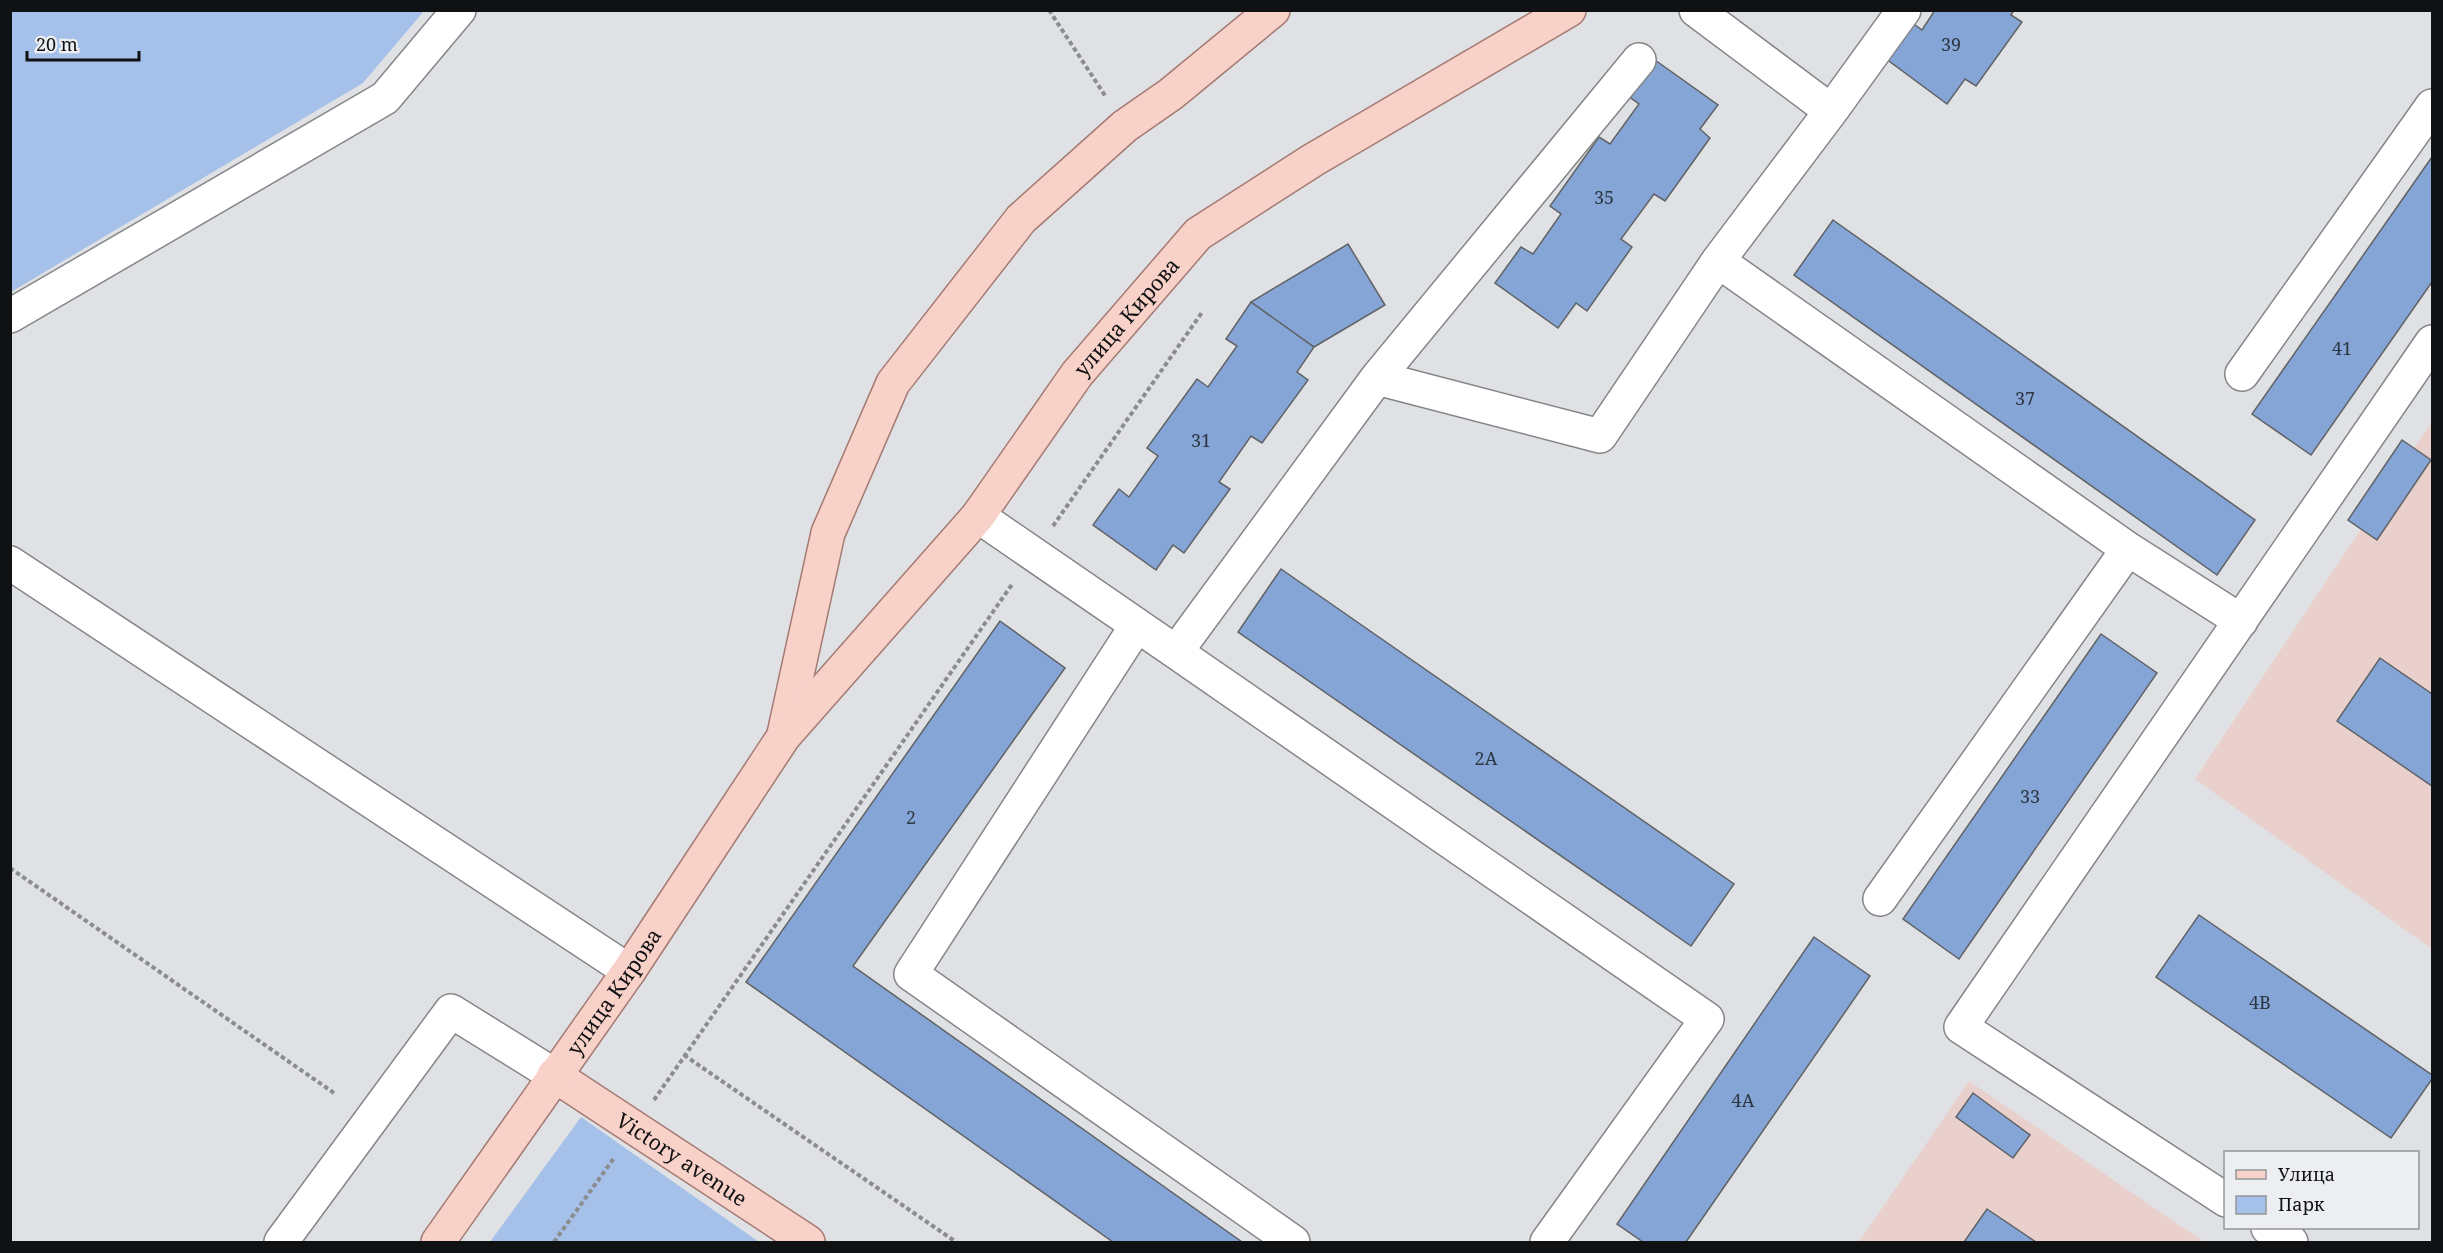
<svg xmlns="http://www.w3.org/2000/svg" width="2443" height="1253" font-family="'Noto Serif',serif">
	<style>
		.education { fill: #ead0cc }
		.green { fill: #a6c1e9 }
		.building { fill: #84a5d5; stroke: #606265; stroke-width: 1.5 }
		.lines { fill: none; stroke-linecap: round; stroke-linejoin: round }
		.minor-casing { stroke: #848688; stroke-width: 36 }
		.major-casing { stroke: #a47a72; stroke-width: 36 }
		.path { stroke: #8b8c8f; stroke-width: 4; stroke-dasharray: 4.5 3; stroke-linecap: butt }
		.minor { stroke: #fff; stroke-width: 33 }
		.major { stroke: #f8d1c9; stroke-width: 33 }
		.labels { text-anchor: middle; dominant-baseline: central; stroke-width: 5; stroke-linejoin: round; paint-order: stroke }
		.number-label { font-size: 18px; fill: #2d3643 }
		.street-label { font-size: 21px; fill: #101112; stroke: #eceef1 }
	</style>
	<rect width="100%" height="100%" fill="#dfe1e4"/>
	<path class="education" d="M2432 422V949L2195 779 2361 529 2377 540 2431 460 2414 448Z
		M1969 1081 2204 1242H1859Z"/>
	<path class="green" d="M10 11 11 10 424 11 363 83 11 292Z
		M581 1117 759 1242H490Z"/>
	<path class="building" d="M1935 10H2014L2011 15 2022 22 1976 86 1965 79 1947 104 1885 58 1911 22 1922 30Z
		M1655 60 1718 105 1700 129 1710 138 1665 201 1654 194 1621 239 1632 247 1587 311 1576 303 1558 328 1495 283 1521 247 1533 254 1561 214 1550 206 1599 137 1610 144 1639 104 1628 96Z
		M2432 157V282L2311 455 2252 414Z
		M1833 220 2255 520 2217 575 1794 275Z
		M1348 244 1385 305 1314 347 1251 302Z
		M1251 302 1314 347 1297 372 1308 380 1262 443 1251 436 1219 482 1230 489 1184 553 1173 545 1156 570 1093 525 1119 489 1129 497 1158 456 1147 448 1197 379 1208 387 1237 346 1226 339Z
		M2402 440 2431 460 2377 540 2348 520Z
		M1281 569 1734 884 1691 946 1238 632Z
		M1000 621 1065 668 853 966 1242 1242H1113L746 982Z
		M2101 634 2157 673 1959 959 1903 919Z
		M2380 658 2432 694V786L2337 721Z
		M2199 915 2432 1075V1079L2391 1138 2156 977Z
		M1814 937 1870 976 1686 1242H1643L1617 1224Z
		M1973 1093 2030 1135 2013 1158 1956 1117Z
		M1987 1209 2036 1242H1964Z"/>
	<g class="lines">
		<defs>
			<path id="minor" d="M1831 111 1904 10
				M1718 261 2128 549 1880 899
				M10 316 385 98 459 10
				M2242 374 2432 106
				M1377 378 1639 60
				M978 516 1176 652 1377 378 1600 436 1718 261 1831 111 1696 10
				M2128 549 2241 621
				M10 563 629 971
				M1137 625 911 974 1293 1242
				M1176 652 1707 1019 1547 1242
				M2226 1200 1961 1027 2432 342
				M2268 1228 2291 1242
				M281 1242 451 1011 554 1075"/>
			<g id="major">
				<path d="M784 734 828 533 893 383 1021 219 1125 126 1171 94 1273 10"/>
				<path id="s1" d="M554 1075 808 1242"/>
				<path id="s2" d="M438 1242 629 971 784 736 978 516 1077 374 1198 234 1313 160 1569 10"/>
			</g>
		</defs>
		<use href="#minor" class="minor-casing"/>
		<use href="#major" class="major-casing"/>
		<path class="path" d="M1049 10 1106 97
			M1053 526 1203 311
			M10 868 334 1093
			M684 1055 956 1242
			M654 1100 1013 583
			M554 1242 614 1158"/>
		<use href="#minor" class="minor"/>
		<use href="#major" class="major"/>
	</g>
	<g class="labels">
		<g class="number-label">
			<text x="1951" y="44">39</text>
			<text x="1604" y="197">35</text>
			<text x="2342" y="348">41</text>
			<text x="2025" y="398">37</text>
			<text x="1201" y="440">31</text>
			<text x="1486" y="758">2А</text>
			<text x="2030" y="796">33</text>
			<text x="911" y="817">2</text>
			<text x="2260" y="1002">4В</text>
			<text x="1743" y="1100">4А</text>
		</g>
		<g class="street-label">
			<text stroke="none"><textPath href="#s2" startOffset="1155">улица Кирова</textPath></text>
			<text stroke="none"><textPath href="#s2" startOffset="306">улица Кирова</textPath></text>
			<text stroke="none"><textPath href="#s1" startOffset="153">Victory avenue</textPath></text>
		</g>
	</g>
	<rect width="2443" height="1253" fill="none" stroke="#101112" stroke-width="24"/>
	<rect x="2224" y="1151" width="195" height="78" fill="#eceef1" stroke="#949698" stroke-width="1.5"/>
	<rect x="2236" y="1170" width="30" height="9" fill="#f8d1c9" stroke="#949698" stroke-width="1.5"/>
	<text x="2278" y="1181" font-size="18" fill="#101112">Улица</text>
	<rect x="2236" y="1196" width="30" height="18" fill="#a6c1e9" stroke="#949698" stroke-width="1.5"/>
	<text x="2278" y="1211" font-size="18" fill="#101112">Парк</text>
	<path d="M27 51v9h112v-9" fill="none" stroke="#101112" stroke-width="3"/>
	<text x="36" y="51" font-size="18" fill="#101112" stroke="#eceef1" stroke-width="4.5" paint-order="stroke">20 m</text>
</svg>
